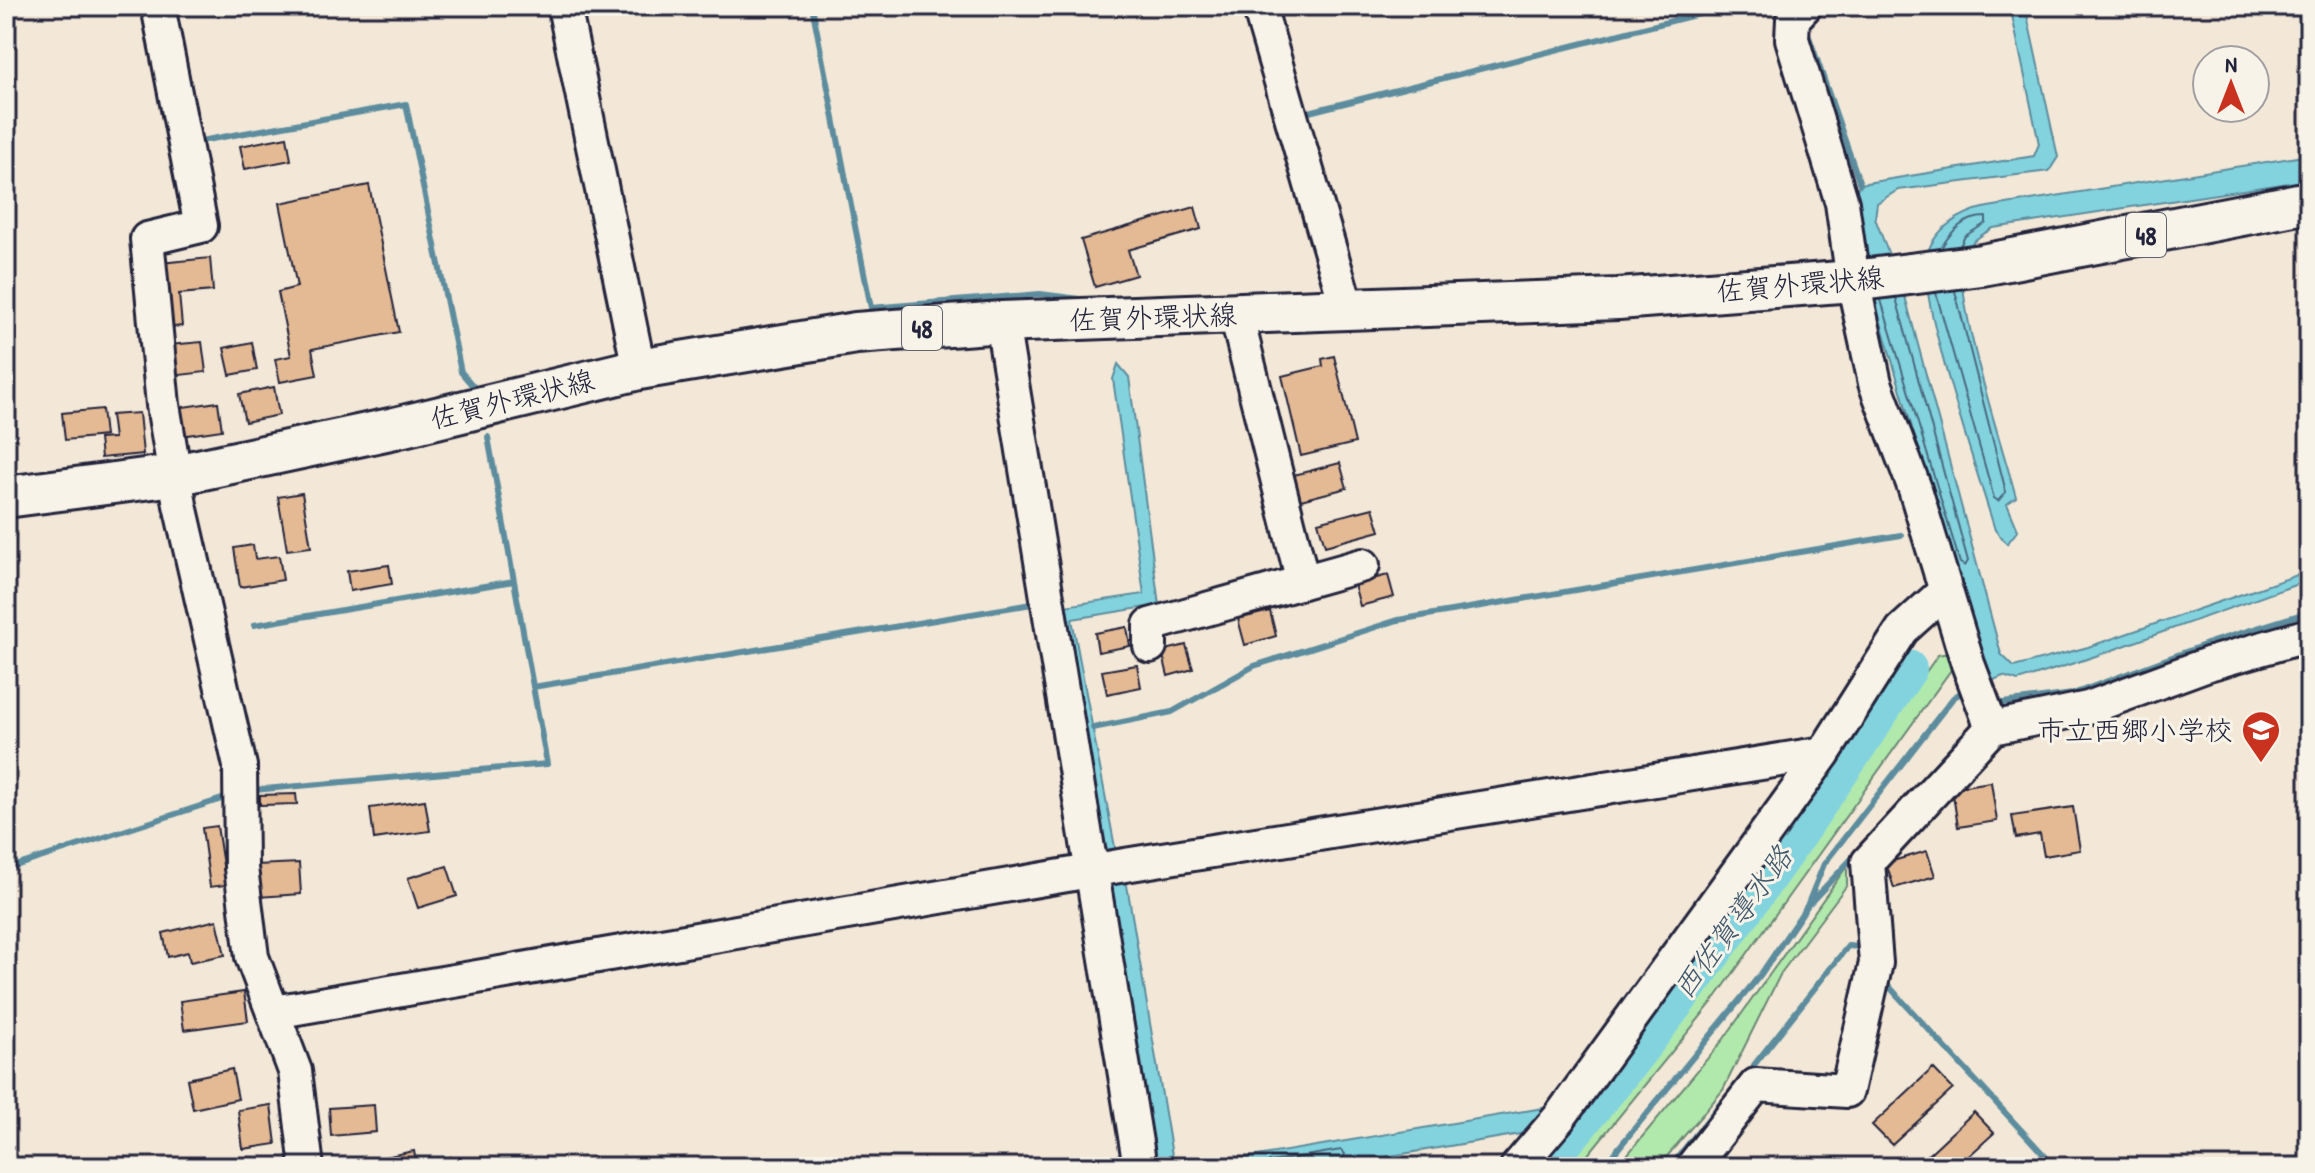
<svg xmlns="http://www.w3.org/2000/svg" width="2315" height="1173" font-family="'Patrick Hand','Klee One',sans-serif">
	<style>
		.green { fill: #b1e9ac; stroke: #6a8674; stroke-width: 2 }
		.water { fill: #83d3df; stroke: #5c8c9d; stroke-width: 2 }
		.lines { fill: none; stroke-linecap: round; stroke-linejoin: round }
		.shore { stroke: #49697d; stroke-width: 2 }
		.stream { stroke: #5c8c9d; stroke-width: 6 }
		.river { stroke: #83d3df; stroke-width: 38 }
		.building { fill: #e4ba94; stroke: #22223b; stroke-width: 2 }
		.minor-casing { stroke: #22223b; stroke-width: 38 }
		.major-casing { stroke: #22223b; stroke-width: 46 }
		.minor { stroke: #f7f3e8; stroke-width: 32 }
		.major { stroke: #f7f3e8; stroke-width: 40 }
		.labels { text-anchor: middle; dominant-baseline: central; stroke-width: 6; stroke-linejoin: round; paint-order: stroke }
		.shield { fill: #f7f3e8; stroke: #62616f; stroke-width: 2 }
		.shield-label { font-size: 26px; font-weight: bold; fill: #22223b }
		.street-label { font-size: 28px; fill: #22223b; stroke: #f7f3e8 }
		.poi-label { font-size: 28px; fill: #22223b; stroke: #f7f3e8; text-anchor: end }
		.water-label { font-size: 30px; font-style: italic; fill: #3f576c; stroke: #f7f3e8 }
	</style>
	<rect width="100%" height="100%" fill="#f3e8d7"/>
	<filter id="ink" filterUnits="userSpaceOnUse"><feTurbulence type="fractalNoise" baseFrequency=".0125" numOctaves="2"/><feDisplacementMap in="SourceGraphic" scale="16" xChannelSelector="R" yChannelSelector="G"/><feConvolveMatrix kernelMatrix="1 2 1 2 8 2 1 2 1" color-interpolation-filters="sRGB"/></filter>
	<g filter="url(#ink)">
		<path class="green" d="M1949 653 1953 667 1714 1000 1578 1167H1564L1620 1102 1938 655Z
			M1847 866V885L1781 973 1723 1090 1658 1167H1617L1723 1040Z"/>
		<path class="water" d="M2010 6H2025L2058 157 2049 171 1898 190 1877 203 1875 218 1906 300 2001 654 2014 667 2088 647 2309 571V580L2090 658 2018 681 2003 676 1982 685 1983 668 1862 259 1854 194 1860 184 2034 156 2039 144Z
			M2309 155V180L1993 228C1980 236 1968 242 1964 258 1953 299 2003 448 2016 497L2007 504 2018 530 2007 544 1995 530C1981 483 1917 295 1926 258 1933 229 1961 212 1988 207Z
			M1118 364 1129 377 1159 605 1072 619 1120 874 1127 885 1174 1167H1156L1058 607 1144 594 1113 379Z
			M1555 1106 1532 1132 1326 1167H1191Z"/>
		<g class="lines">
			<path class="shore" d="M1941 248C1952 230 1964 217 1986 217V223L1965 236 1960 246
				M1936 293 1994 498 1998 501 2006 492 1955 291
				M1881 300 1960 563 1965 566 1968 561 1896 298
				M1240 1167 1341 1150 1345 1154 1340 1167"/>
			<path class="stream" d="M812 6 871 308 1040 294 1087 300
				M1806 28 1860 184
				M1305 113 1731 6
				M195 142 406 104 461 372 478 392
				M254 625 514 581
				M533 687 1038 603
				M1995 704 2073 694 2215 641 2309 612
				M1093 728 1172 712 1254 666 1398 620 1901 535
				M253 790 547 764 488 437
				M1891 814 1956 743
				M6 869 228 797
				M1810 903 1857 853
				M1885 982 2055 1167
				M1754 1065 1848 946 1860 947 1861 953
				M1603 1167 1761 974 1807 906 1824 864 1953 698 1968 688
				M1670 1167 1720 1104"/>
			<path class="river" d="M1543 1167C1677 1011 1796 841 1908 669"/>
		</g>
		<path class="building" d="M287 137 291 160 245 169 240 146Z
			M369 185 399 332 312 349 317 375 280 382 275 359 291 356 278 292 297 287 280 203Z
			M1195 207 1201 229 1128 250 1136 275 1095 287 1081 240Z
			M210 258 213 291 179 294 182 326 167 328 160 263Z
			M202 342 206 372 172 376 169 345Z
			M252 342 257 370 230 375 224 348Z
			M1334 356 1355 443 1301 456 1282 376 1323 366 1322 359Z
			M274 387 279 415 245 422 239 394Z
			M218 402 222 430 180 436 176 408Z
			M102 409 105 436 65 440 62 413Z
			M139 413 143 454 101 458 99 439 114 438 111 415Z
			M1340 463 1347 488 1297 501 1290 476Z
			M302 493 311 547 287 550 278 497Z
			M1373 508 1380 531 1325 546 1318 522Z
			M253 545 255 559 279 556 283 580 240 587 234 548Z
			M389 565 392 584 350 591 347 571Z
			M1388 575 1394 597 1360 606 1354 584Z
			M1270 611 1276 636 1245 645 1238 619Z
			M1127 627 1130 646 1098 652 1095 633Z
			M1186 645 1193 669 1168 676 1162 651Z
			M1137 665 1141 687 1107 694 1102 671Z
			M1991 782 1997 821 1958 827 1952 788Z
			M296 794 297 804 260 805V795Z
			M425 800 430 831 374 839 370 808Z
			M2073 807 2080 850 2044 856 2040 834 2016 838 2012 816Z
			M217 826 226 885 210 887 202 828Z
			M1927 851 1935 876 1894 888 1886 863Z
			M299 863 301 894 258 897 256 865Z
			M447 866 457 896 418 908 408 878Z
			M217 920 225 955 190 962 188 952 168 957 163 933Z
			M244 992 248 1021 184 1030 180 1001Z
			M1933 1068 1953 1089 1892 1145 1872 1125Z
			M232 1069 238 1099 193 1109 187 1079Z
			M271 1105 276 1144 243 1149 238 1110Z
			M374 1105 376 1132 331 1136 329 1108Z
			M1974 1112 1994 1133 1957 1167H1915Z
			M414 1151 417 1167H361L360 1162Z
			M2015 1156 2026 1167H2003Z
			M451 1157 453 1167H422L421 1163Z"/>
		<g class="lines">
			<defs>
				<path id="minor" d="M158 6 201 226 147 239 163 405 180 505 240 766 241 868 252 957 295 1071 307 1167
					M564 6 639 369
					M1259 6 1348 312
					M1805 6 1793 19 1792 39 1842 203 1853 281 1875 383 1915 489 1968 664 1992 728
					M1236 314 1303 582
					M1002 322 1140 1167
					M1150 646V625L1363 565
					M274 1012 1125 865 1824 753
					M1517 1167 1559 1118 1824 753 1902 630 1945 591
					M1692 1167 1756 1085 1847 1091 1876 963 1868 862 1992 728 2088 708 2208 664 2309 635"/>
				<path id="major" d="M6 497 175 475 395 428 639 369 856 333 1002 322 1618 299 1853 281 1982 265 2309 202"/>
			</defs>
			<use href="#minor" class="minor-casing"/>
			<use href="#major" class="major-casing"/>
			<use href="#minor" class="minor"/>
			<use href="#major" class="major"/>
		</g>
	</g>
	<defs>
		<symbol id="school-pin" viewBox="-11 -11 22 30"><path d="M0 17L-7.5 6A9.5 9.5 0 1 1 7.5 6Z" fill="#c8321e" stroke="#f7f3e8"/><path d="M0-5L7-2L0 1L-7-2ZM-4 1L0 2.5L4 1V4Q0 6-4 4Z" fill="#fff"/></symbol>
	</defs>
	<g fill-rule="evenodd">
		<use href="#school-pin" x="2239" y="708" width="44" height="60"/>
	</g>
	<g class="labels">
		<g class="shield">
			<rect x="2126" y="213" width="40" height="44" rx="6"/>
			<rect x="902" y="306" width="40" height="44" rx="6"/>
		</g>
		<g class="shield-label">
			<text x="2146" y="235">48</text>
			<text x="922" y="328">48</text>
		</g>
		<g class="street-label">
			<text transform="translate(1800 284) rotate(-5)">佐賀外環状線</text>
			<text transform="translate(1153 317) rotate(-2)">佐賀外環状線</text>
			<text transform="translate(512 399) rotate(-14)">佐賀外環状線</text>
		</g>
		<g class="poi-label">
			<text x="2233" y="730">市立西郷小学校</text>
		</g>
		<g class="water-label">
			<text transform="translate(1732 922) rotate(-54)">西佐賀導水路</text>
		</g>
	</g>
	<rect width="2315" height="1173" fill="none" stroke="#f7f3e8" stroke-width="32"/>
	<rect x="16" y="16" width="2283" height="1141" fill="none" stroke="#22223b" stroke-width="3" filter="url(#ink)"/>
	<g transform="translate(2231 84)"><circle r="38" fill="#f7f3e8" stroke="#a29fa3" stroke-width="2"/>
	<path d="M0-6L14 30L0 20L-14 30Z" fill="#c8321e"/>
	<text y="-12" font-size="22" font-weight="bold" text-anchor="middle" fill="#22223b">N</text>
	</g>
</svg>
